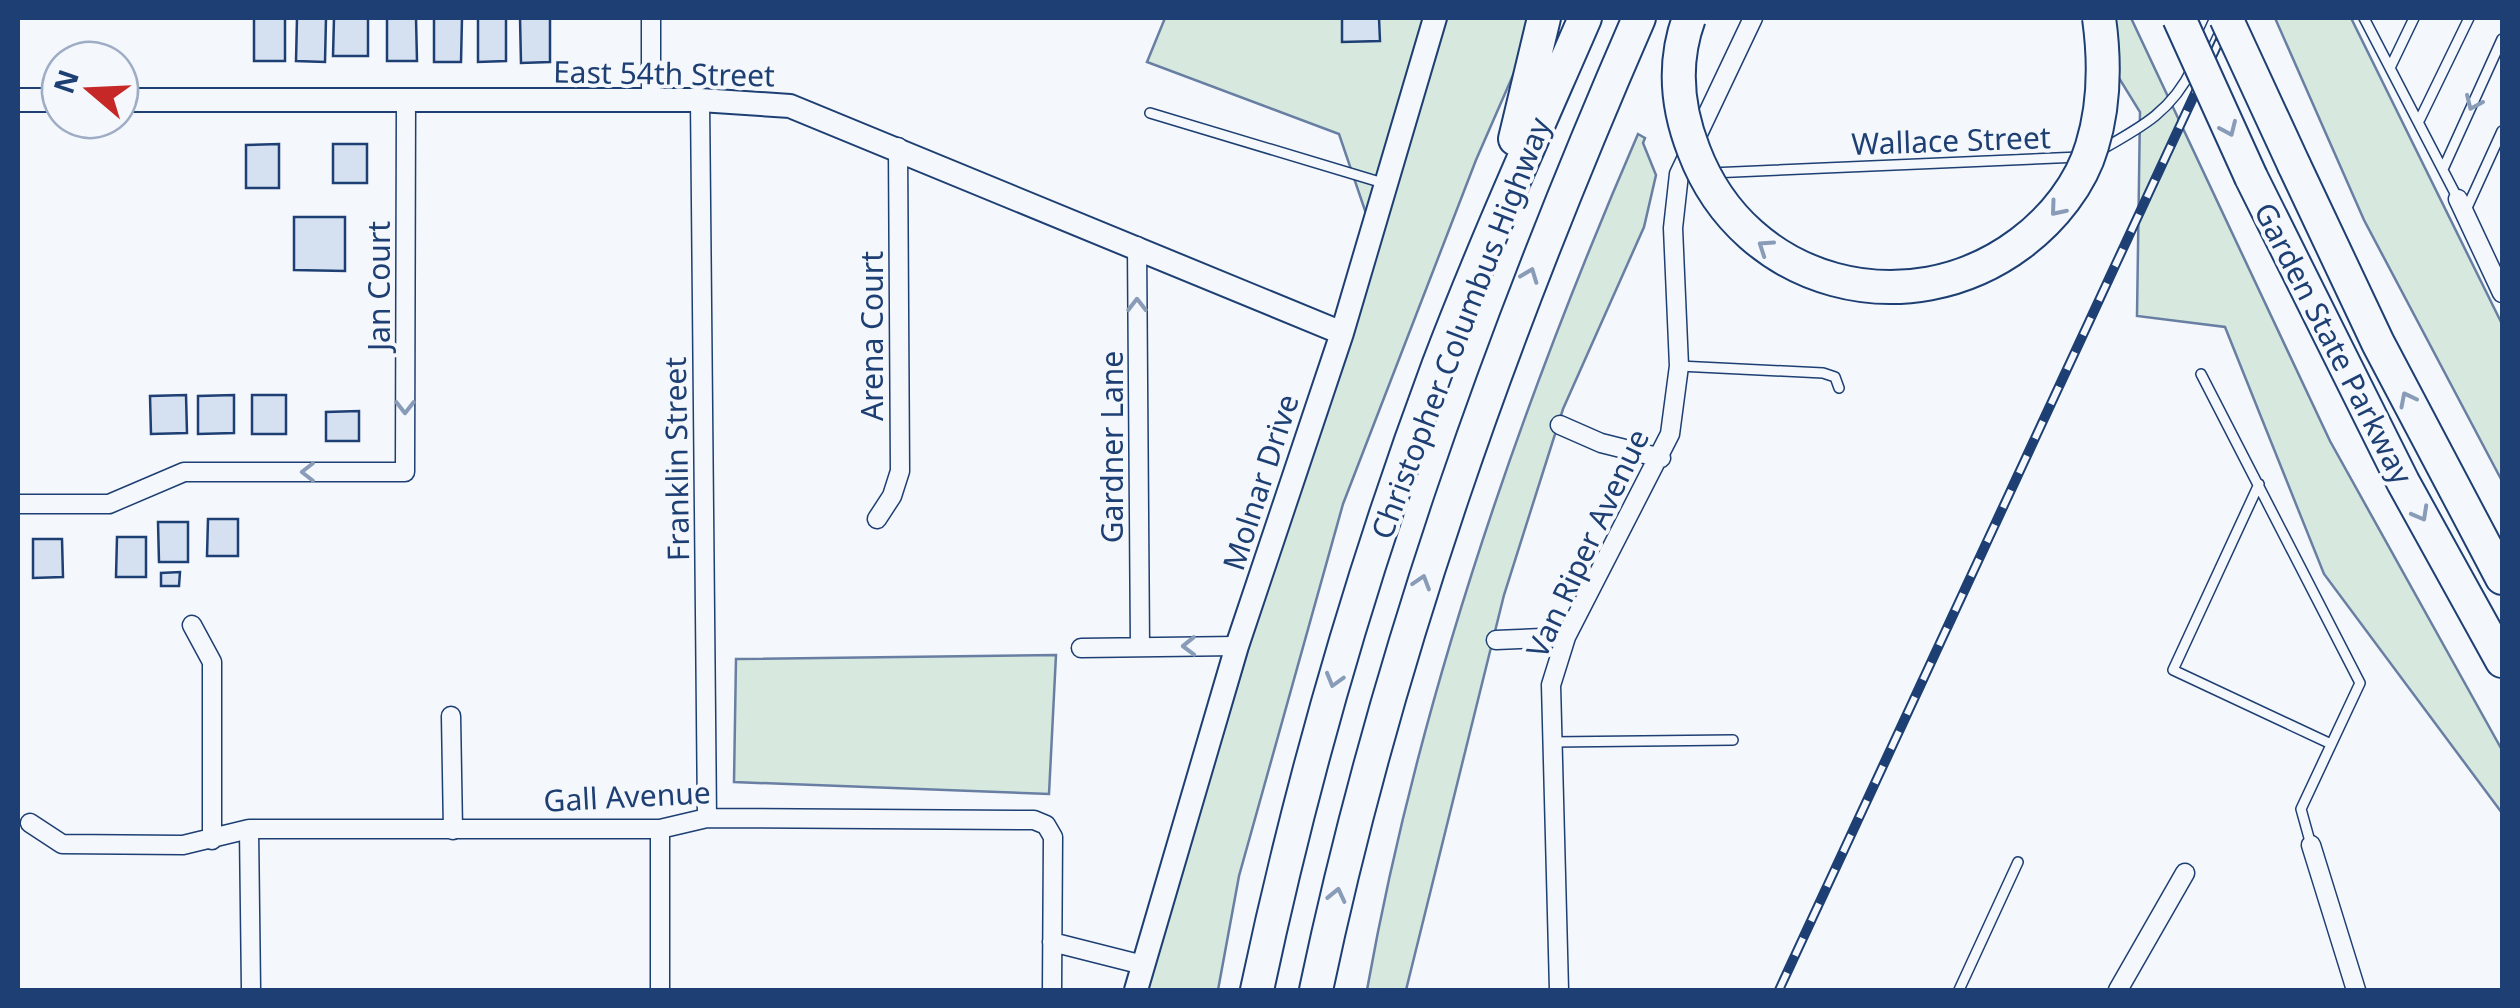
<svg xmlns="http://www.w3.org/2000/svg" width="2520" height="1008" font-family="'Noto Sans',sans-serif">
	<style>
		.green { fill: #d7e8df; stroke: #687fa3; stroke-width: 2.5 }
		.building { fill: #d5e0f0; stroke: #1d3f73; stroke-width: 2.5 }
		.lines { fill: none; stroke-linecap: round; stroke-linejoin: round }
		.service-casing { stroke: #1d3f73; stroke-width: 12 }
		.minor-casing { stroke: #1d3f73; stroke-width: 21 }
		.tertiary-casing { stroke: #1d3f73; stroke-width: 26 }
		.motorway-casing { stroke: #1d3f73; stroke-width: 36 }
		.service { stroke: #f4f7fb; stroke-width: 9 }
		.minor { stroke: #f4f7fb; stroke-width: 18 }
		.tertiary { stroke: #f4f7fb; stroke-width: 22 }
		.motorway { stroke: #f4f7fb; stroke-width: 32 }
		.rail-casing { stroke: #1d3f73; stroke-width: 10 }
		.rail { stroke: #f4f7fb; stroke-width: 6; stroke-dasharray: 19; stroke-linecap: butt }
		.motorway-bridge-casing { stroke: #1d3f73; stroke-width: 36; stroke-linecap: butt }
		.motorway-bridge { stroke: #f4f7fb; stroke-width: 32 }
		.oneway { stroke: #889bb7 }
		.labels { text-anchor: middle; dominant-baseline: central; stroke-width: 8; stroke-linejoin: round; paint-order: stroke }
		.street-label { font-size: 30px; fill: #1d3f73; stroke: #f4f7fb }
	</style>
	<rect width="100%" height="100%" fill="#f4f7fb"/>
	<path class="green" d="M1165 18H1538L1476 160 1343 504 1239 876 1218 990H1147L1372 231 1339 134 1147 62Z
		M2082 18H2131L2330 441 2502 750V813L2324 574 2225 327 2137 316 2140 112Z
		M2275 18H2351L2502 324V481L2364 220Z
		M1638 134 1645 138 1643 143 1656 175 1644 227 1563 409 1504 595 1406 990H1367C1419 697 1520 407 1638 134Z
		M1056 655 1049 794 734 782 736 659Z"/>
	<path class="building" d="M254 18H285V61H254Z
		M297 18H326L325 62 296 61Z
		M334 18H368V56H333Z
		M387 18H416L417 61H387Z
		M434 18H462L461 62H434Z
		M478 18H506V61L478 62Z
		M520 18H550V62L521 63Z
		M1342 18H1379L1380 41 1342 42Z
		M279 144V188H246V145Z
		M333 144H367V183H333Z
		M294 217H345V271L294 270Z
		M186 395 187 433 151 434 150 396Z
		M234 395V433L198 434V396Z
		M252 395H286V434H252Z
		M359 411V441H326V412Z
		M208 519H238V556H207Z
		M158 522H188V562H159Z
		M117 537H146V577H116Z
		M33 539H62L63 577 33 578Z
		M180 572 179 586H161V573Z"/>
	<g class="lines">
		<defs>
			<path id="service" d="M2364 18 2458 199
				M2201 48 2215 18
				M2390 68 2414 18
				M1150 113 1383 183
				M2420 119 2469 18
				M2099 151C2142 127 2172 111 2193 67
				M2444 167 2502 39
				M1711 173 2080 157
				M2466 210 2502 131
				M1679 366 1823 373 1835 377 1839 388
				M2201 374 2360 683 2301 809 2311 845
				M2259 484 2173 670 2331 744
				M1552 742 1733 740
				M1959 990 2018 862"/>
			<path id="minor" d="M651 18V100
				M700 100 707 818
				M2458 199 2502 293
				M1137 246 1140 647
				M1560 425 1601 443 1661 458
				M18 504H109L184 472H405L406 99
				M877 519 892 496 900 471 898 147
				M192 625 212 662V840
				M1496 640 1566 637
				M1081 648 1237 646
				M451 716 453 830
				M30 823 62 844 183 845 249 829H660L707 818 1034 820 1046 825 1053 837 1052 990
				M249 829 251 990
				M660 829V990
				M2311 845 2356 990
				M1052 942 1143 965
				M1559 990 1551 685 1566 637 1670 434 1679 366 1673 228 1679 174 1753 18
				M2118 990 2185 873"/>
			<path id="tertiary" d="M18 100H60
				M120 100H700L790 106 1342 333
				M1136 990 1237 646 1342 333 1435 18"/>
			<path id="motorway" d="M1515 139 1544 18
				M2294 165 2378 343 2502 578
				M2251 177 2403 482 2502 661
				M1257 990C1302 778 1362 570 1438 366 1483 248 1535 133 1585 18
				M1316 990C1387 653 1502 333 1639 18"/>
		</defs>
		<use href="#service" class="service-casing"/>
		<use href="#minor" class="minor-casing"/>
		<use href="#tertiary" class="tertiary-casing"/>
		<use href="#motorway" class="motorway-casing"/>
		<use href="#service" class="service"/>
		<use href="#minor" class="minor"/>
		<use href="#tertiary" class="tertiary"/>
		<use href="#motorway" class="motorway"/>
		<defs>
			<path id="rail" d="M1779 990 2230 18"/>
		</defs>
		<use href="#rail" class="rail-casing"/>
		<use href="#rail" class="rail"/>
		<defs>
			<path id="motorway-bridge" d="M1689 18C1673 62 1677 108 1694 151 1745 286 1908 328 2021 243 2053 219 2081 184 2092 146 2105 104 2105 61 2099 18
				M2179 18 2251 177
				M2226 18 2294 165"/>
		</defs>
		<use href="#motorway-bridge" class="motorway-bridge-casing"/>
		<use href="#motorway-bridge" class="motorway-bridge"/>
	</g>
	<defs><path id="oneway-chevron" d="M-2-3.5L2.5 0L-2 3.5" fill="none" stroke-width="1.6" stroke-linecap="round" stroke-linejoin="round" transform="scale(2.5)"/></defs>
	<g class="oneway">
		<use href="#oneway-chevron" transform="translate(2473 103) rotate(114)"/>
		<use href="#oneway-chevron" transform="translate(2229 129) rotate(66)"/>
		<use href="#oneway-chevron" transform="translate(2057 209) rotate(130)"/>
		<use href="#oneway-chevron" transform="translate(1765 247) rotate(-146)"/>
		<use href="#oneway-chevron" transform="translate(1530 275) rotate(-69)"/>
		<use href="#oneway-chevron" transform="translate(1137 305) rotate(-90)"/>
		<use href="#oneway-chevron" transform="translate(2407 399) rotate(-117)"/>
		<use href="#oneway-chevron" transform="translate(405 407) rotate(90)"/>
		<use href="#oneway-chevron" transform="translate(308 472) rotate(180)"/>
		<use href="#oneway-chevron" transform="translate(2421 514) rotate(61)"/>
		<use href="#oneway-chevron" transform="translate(1422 582) rotate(-73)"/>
		<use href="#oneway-chevron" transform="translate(1189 646) rotate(179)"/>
		<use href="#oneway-chevron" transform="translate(1334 680) rotate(106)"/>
		<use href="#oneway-chevron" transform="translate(1337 895) rotate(-77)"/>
	</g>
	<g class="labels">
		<g class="street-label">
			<text transform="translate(664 73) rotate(1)">East 54th Street</text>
			<text transform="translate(1951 140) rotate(-2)">Wallace Street</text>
			<text transform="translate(378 286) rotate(-90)">Jan Court</text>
			<text transform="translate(1460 328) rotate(-69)">Christopher Columbus Highway</text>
			<text transform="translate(871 336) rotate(-90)">Arena Court</text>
			<text transform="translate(2334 343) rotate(63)">Garden State Parkway</text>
			<text transform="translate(1111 447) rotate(-90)">Gardner Lane</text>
			<text transform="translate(676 459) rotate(-91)">Franklin Street</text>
			<text transform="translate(1260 482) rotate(-72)">Molnar Drive</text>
			<text transform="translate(1587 543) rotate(-65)">Van Riper Avenue</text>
			<text transform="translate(627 796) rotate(-3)">Gall Avenue</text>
		</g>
	</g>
	<rect width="2520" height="1008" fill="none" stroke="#1d3f73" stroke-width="40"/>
	<g transform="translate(90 90) rotate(289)"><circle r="48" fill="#f4f7fb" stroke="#9eadc5" stroke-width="2.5"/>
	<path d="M0-8L18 38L0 25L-18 38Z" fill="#c62828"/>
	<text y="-15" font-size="28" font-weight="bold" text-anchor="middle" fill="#1d3f73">N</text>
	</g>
</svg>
